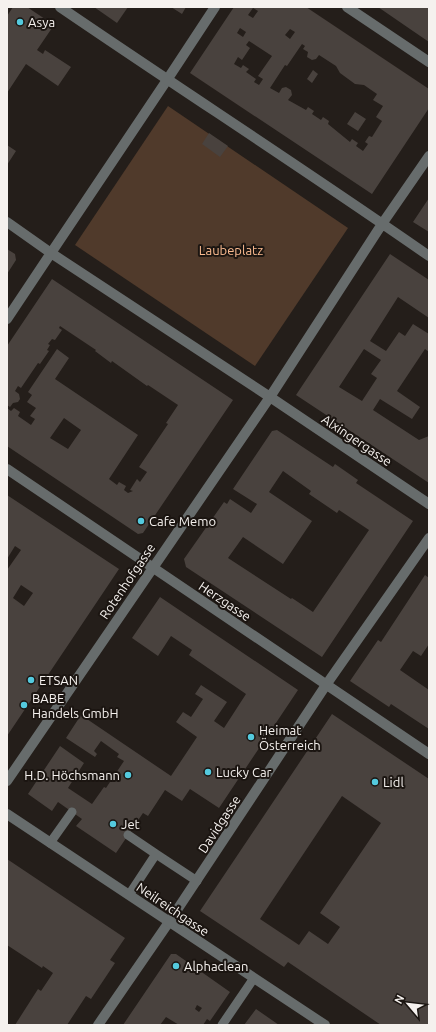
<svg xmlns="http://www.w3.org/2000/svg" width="436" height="1032" font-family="Ubuntu,sans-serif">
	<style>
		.green { fill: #503a2b }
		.building { fill: #49423e; fill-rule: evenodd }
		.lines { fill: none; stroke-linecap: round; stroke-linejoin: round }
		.service { stroke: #676c6c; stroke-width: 9 }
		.pedestrian { stroke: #676c6c; stroke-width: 10 }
		.minor { stroke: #676c6c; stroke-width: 10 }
		.tertiary { stroke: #676c6c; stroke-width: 10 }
		.poi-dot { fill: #54cade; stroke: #1b1511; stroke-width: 1.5 }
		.labels { text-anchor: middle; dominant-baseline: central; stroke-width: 4; stroke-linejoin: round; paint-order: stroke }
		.poi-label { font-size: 13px; fill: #f5f1ee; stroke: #1b1511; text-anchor: start }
		.park-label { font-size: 13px; fill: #fbbb90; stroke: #1b1511 }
		.street-label { font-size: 13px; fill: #f5f1ee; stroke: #1b1511 }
	</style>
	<rect width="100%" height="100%" fill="#241e1a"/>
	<path class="green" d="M168 106 348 228 255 366 75 245Z"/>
	<path class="building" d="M13 7 16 8 17 7H27L51 23 49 26 52 28 37 50 43 54 45 50 71 67 58 86 26 64 7 93V16Z
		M94 7H128L117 23Z
		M171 7H186L182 14Z
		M234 7H306L429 89V108L372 194 190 73ZM253 8 258 11 253 18 248 15ZM240 28 246 32 243 37 237 33ZM290 29 295 32 290 39 285 35ZM249 41 272 56 258 76 263 79 259 85 254 82 256 79 246 72 249 69 243 65 241 68 234 64 238 57 242 60 250 48 246 45ZM302 44 305 46 303 49 308 52 307 57 312 60 316 59 319 55 336 66 340 73 355 84 364 85 377 94 373 100 383 106 376 117 382 121 372 137 369 136 365 142 368 144 363 151 356 146 358 143 352 139 350 142 328 124 329 121 323 117 321 120 312 114 314 111 308 107 306 110 288 100 292 95 291 90 286 87 282 88 279 93 270 88 285 65 287 66Z
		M378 7H429V42L410 29Z
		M313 70 318 74 312 83 307 79Z
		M355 112 366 119 358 131 347 124Z
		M209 133 228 146 220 157 202 144Z
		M7 145 16 151 7 165Z
		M429 198V232L413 222Z
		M7 249 15 254 16 260 7 274Z
		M390 254 429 280V318L398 297 370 341 386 351 399 332 405 336 413 324 429 334V352L425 349 397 391 420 407 412 419 380 399 373 410 419 440 429 436V483L296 395ZM364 349 381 360 371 374 377 378 362 401 339 387Z
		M52 279 233 400 143 533 138 534 7 446V408L11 411 14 408 20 412 18 416 31 425 35 419 30 416 36 408 27 402 32 395 28 392 57 349 69 358 55 379 138 435 109 479 117 485 119 482 126 486 124 490 128 493 133 491 130 490 137 479 140 482 147 472 139 467 168 424 166 423 178 405 148 385 147 386 112 361 111 363 95 351 96 350 60 326 59 328 62 330 55 340 52 339 48 344 50 345 47 350 49 351 40 364 38 363 21 388 18 386 15 391 19 394 20 399 18 402 13 403 10 407 7 405V346ZM64 418 81 430 68 449 50 438Z
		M277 430 333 467 335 464 358 480 356 483 413 521 322 657 186 567 184 559 224 502 227 504 230 499 251 513 257 504 233 489 272 431ZM283 471 311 491 309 494 337 513 339 510 369 530 313 612 292 598 291 599 228 558 243 537 283 564 312 521 269 492Z
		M7 495 119 569 7 736V570L21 550 15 546 7 559ZM21 585 33 593 24 606 13 598Z
		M425 575 429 578V644L421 656 413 651 400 670 429 690V729L391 704 389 707 350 681 378 640 381 642Z
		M160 597 298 690 219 808 190 789 182 801 165 790 148 816 143 813 116 853 76 826 82 819 58 802 52 811 28 794 60 746 84 763 68 788 92 804 104 787 106 788 124 761 117 757 119 754 101 741 94 751 97 754 95 757 66 738 81 715 171 776 197 737 176 722 183 712 191 717 203 699 195 694 201 685 227 702 214 721 224 728 246 694 189 655 192 650 171 636 158 656 132 638Z
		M332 714 429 779V1025H381L288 962 284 967 200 911ZM342 796 381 823 320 913 340 927 328 944 309 931 299 945 260 919Z
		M7 859 125 938 110 960 115 963 91 999 86 996 67 1025H15L38 989 41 991 53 973 43 966 42 968 7 945Z
		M171 954H176L230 992 210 1021 207 1019 203 1025H179L166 1017 160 1025H123ZM197 1005 202 1008 199 1012 195 1009Z
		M256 1009 279 1025H244Z"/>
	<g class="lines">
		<path class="service" d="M128 835 156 854 129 895
			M50 843 72 812
			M156 854 197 881
			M222 1025 254 978"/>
		<path class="pedestrian" d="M51 253 167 80"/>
		<path class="minor" d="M60 7C183 91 307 171 429 256
			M347 7 429 62
			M167 80 215 7
			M7 222 51 253 270 397 429 504
			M7 319 51 253
			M7 469 429 754
			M7 781 270 397 382 224 429 156
			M98 1025 169 922 326 685 429 538"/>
		<path class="tertiary" d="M7 814 325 1025"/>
	</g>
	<g class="poi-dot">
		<circle cx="20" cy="22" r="4"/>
		<circle cx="141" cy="521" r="4"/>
		<circle cx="31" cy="680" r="4"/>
		<circle cx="24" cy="705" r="4"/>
		<circle cx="251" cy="737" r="4"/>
		<circle cx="208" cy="772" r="4"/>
		<circle cx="128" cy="775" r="4"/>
		<circle cx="375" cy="782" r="4"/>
		<circle cx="113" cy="824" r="4"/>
		<circle cx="176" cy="966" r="4"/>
	</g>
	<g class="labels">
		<g class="poi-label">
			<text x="28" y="22">Asya</text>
			<text x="149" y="521">Cafe Memo</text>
			<text x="39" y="680">ETSAN</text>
			<text x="32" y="698">BABE<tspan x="32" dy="15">Handels GmbH</tspan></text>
			<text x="259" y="730">Heimat<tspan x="259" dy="15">Österreich</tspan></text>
			<text x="216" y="772">Lucky Car</text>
			<text x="120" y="775" text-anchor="end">H.D. Höchsmann</text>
			<text x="383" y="782">Lidl</text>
			<text x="121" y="824">Jet</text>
			<text x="184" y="966">Alphaclean</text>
		</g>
		<g class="park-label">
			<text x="231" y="250">Laubeplatz</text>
		</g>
		<g class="street-label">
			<text transform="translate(357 440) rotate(34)">Alxingergasse</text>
			<text transform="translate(127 581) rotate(-56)">Rotenhofgasse</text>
			<text transform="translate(225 601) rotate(34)">Herzgasse</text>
			<text transform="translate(219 824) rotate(-57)">Davidgasse</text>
			<text transform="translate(173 909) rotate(34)">Neilreichgasse</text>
		</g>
	</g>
	<rect width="436" height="1032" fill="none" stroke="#f5f1ee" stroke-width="16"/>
	<g transform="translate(408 1004) rotate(298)" stroke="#1b1511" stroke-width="3" paint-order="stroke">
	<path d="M0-3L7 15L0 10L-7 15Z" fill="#f5f1ee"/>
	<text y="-6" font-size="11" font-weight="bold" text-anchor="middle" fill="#f5f1ee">N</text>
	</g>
</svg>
